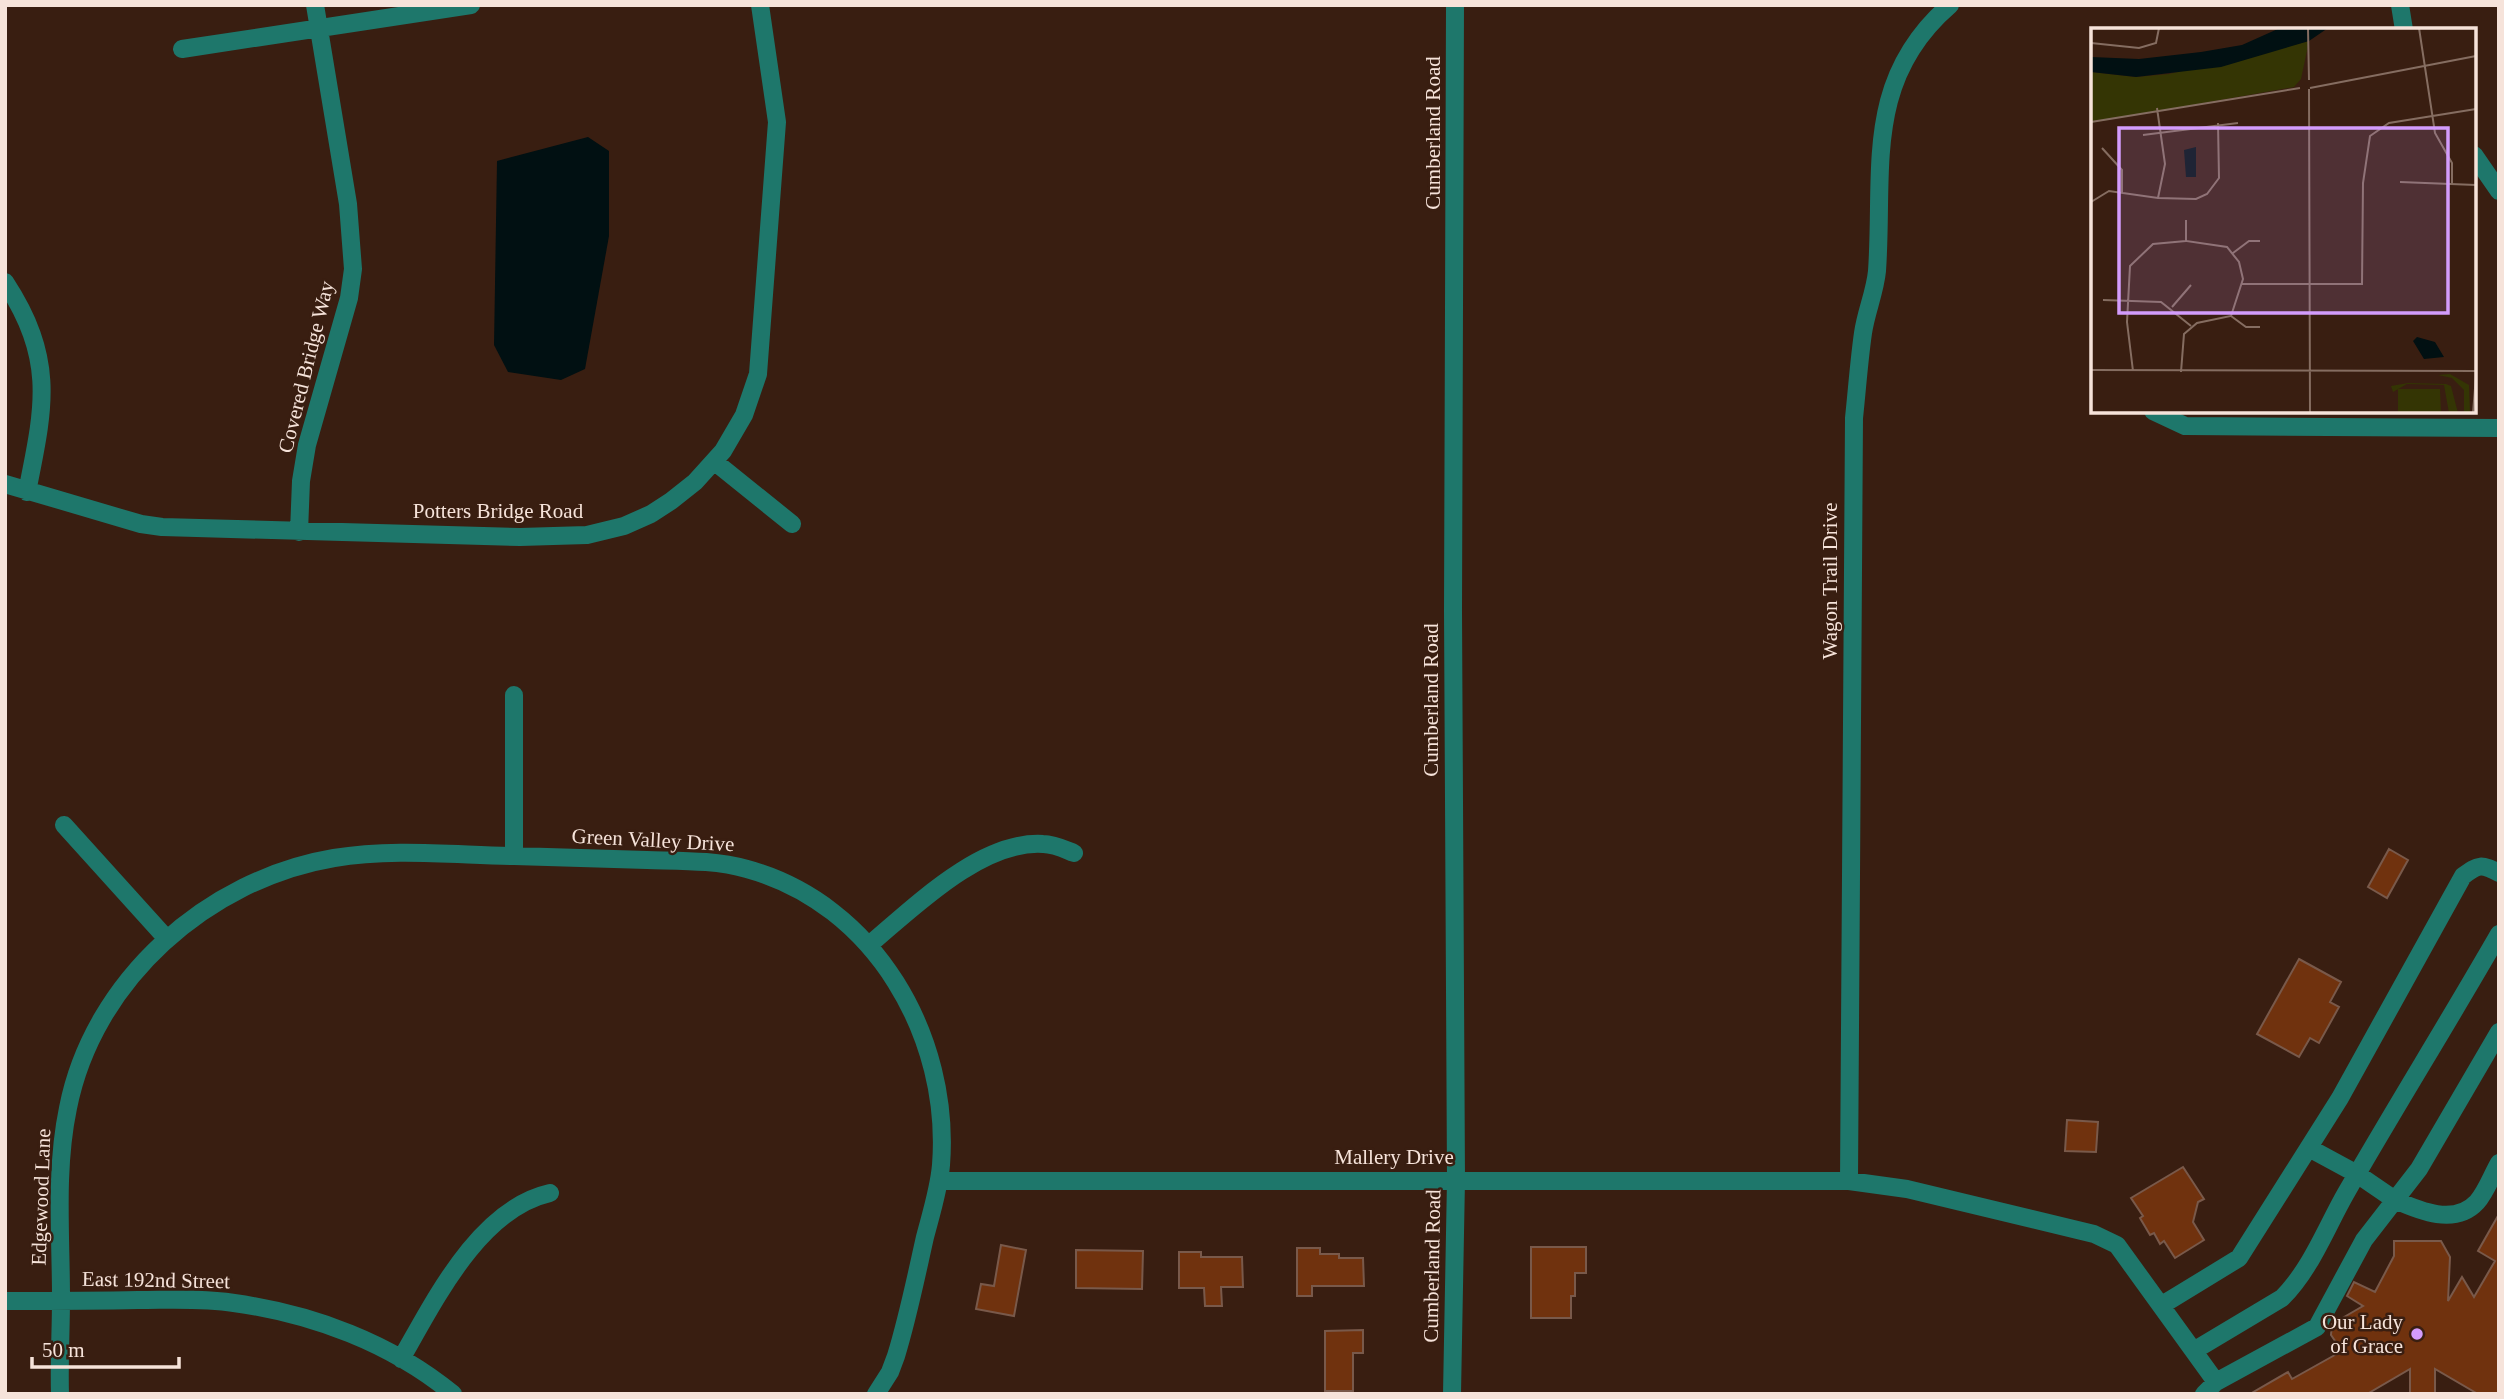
<svg xmlns="http://www.w3.org/2000/svg" width="2504" height="1399" font-family="Georgia,serif">
	<style>
		.water { fill: #011012 }
		.building { fill: #70320e; stroke: #79594a; stroke-width: 2 }
		.lines { fill: none; stroke-linecap: round; stroke-linejoin: round }
		.minor { stroke: #1e776b; stroke-width: 18 }
		.poi-dot { fill: #d39cfc; stroke: #391e11; stroke-width: 2.5 }
		.labels { text-anchor: middle; dominant-baseline: central; stroke-width: 5; stroke-linejoin: round; paint-order: stroke }
		.street-label { font-size: 21px; fill: #f6e3da; stroke: #391e11 }
		.poi-label { font-size: 21px; fill: #f6e3da; stroke: #391e11; text-anchor: end }
		.inset-road { fill: none; stroke: #856d61; stroke-width: 2 }
		.view { fill: #d39cfc; fill-opacity: 0.15; stroke: #d39cfc; stroke-width: 3.5 }
		.inset-edge { fill: none; stroke: #f6e3da; stroke-width: 3.5 }
	</style>
	<rect width="100%" height="100%" fill="#391e11"/>
	<path class="water" d="M588 137 609 151V236L585 369 561 380 508 372 494 345 497 161Z"/>
	<path class="building" d="M2389 849 2408 860 2387 898 2368 887Z
		M2299 959 2341 982 2330 1002 2339 1007 2319 1043 2310 1038 2299 1057 2257 1034Z
		M2067 1120 2098 1122 2096 1152 2065 1151Z
		M2183 1167 2204 1199 2198 1202 2193 1222 2204 1240 2175 1258 2164 1241 2160 1244 2154 1233 2150 1235 2140 1218 2143 1216 2131 1198Z
		M2499 1214V1394H2478L2435 1369V1394H2410V1369L2367 1394H2250L2288 1372 2292 1379 2342 1351 2331 1335 2332 1324 2363 1306 2347 1296 2354 1282 2375 1292 2394 1256V1241H2441L2450 1257 2448 1301 2462 1277 2474 1297 2495 1261 2478 1251Z
		M1001 1245 1026 1250 1014 1316 976 1309 981 1284 994 1286Z
		M1531 1247H1586V1273H1575V1296H1571V1318H1531Z
		M1297 1248H1320V1254H1339V1258H1363L1364 1286H1312V1296H1297Z
		M1076 1250 1143 1251 1142 1289 1076 1288Z
		M1179 1252H1201V1257H1242L1243 1287H1221L1222 1306H1205L1204 1288H1179Z
		M1363 1330V1353H1353V1391H1325V1331Z"/>
	<g class="lines">
		<path class="minor" d="M2400 5 2404 30
			M182 49 471 5
			M2474 155 2499 191
			M5 282C56 360 44 407 27 492
			M2153 411 2185 426 2499 428
			M715 462 792 524
			M5 484 141 524 162 527 520 537 587 535 624 526 651 514 671 501 695 482 723 451 744 415 758 374 777 122 760 5
			M299 532 301 481 307 445 349 298 353 269 348 204 315 5
			M514 695V856C559 857 603 859 647 860 681 861 715 860 747 869 875 904 951 1037 941 1165 939 1189 931 1214 925 1237 916 1277 908 1317 896 1356L890 1372 876 1394
			M64 825 167 939
			M869 945C913 908 981 840 1043 844 1054 844 1064 849 1074 853
			M2309 1148 2357 1174 2395 1200 2419 1169 2499 1032
			M939 1181H1849L1907 1189 2094 1234 2117 1245 2216 1382 2204 1394
			M1849 1181 1854 418C1857 390 1859 361 1863 333 1866 312 1875 292 1877 271 1884 170 1863 80 1950 5
			M5 1301C50 1301 94 1301 138 1300 170 1300 202 1298 234 1303 313 1314 391 1343 453 1394
			M2162 1305 2239 1258 2340 1098 2463 876C2479 864 2481 864 2499 873
			M2195 1350 2282 1298C2311 1269 2326 1228 2346 1193 2396 1106 2449 1021 2499 934
			M401 1359C435 1300 479 1209 550 1193
			M2216 1382 2317 1327 2364 1240 2395 1200C2420 1211 2455 1226 2477 1202 2486 1192 2492 1175 2499 1163
			M60 1394C59 1362 61 1330 61 1298 61 1235 55 1170 68 1108 93 980 208 879 334 858 393 848 455 855 514 856
			M1452 1394 1456 1180 1453 611 1455 5"/>
	</g>
	<circle class="poi-dot" cx="2417" cy="1334" r="7"/>
	<g class="labels">
		<g class="street-label">
			<text transform="translate(1433 133) rotate(-90)">Cumberland Road</text>
			<text transform="translate(306 367) rotate(-76)">Covered Bridge Way</text>
			<text x="498" y="511">Potters Bridge Road</text>
			<text transform="translate(1830 581) rotate(-90)">Wagon Trail Drive</text>
			<text transform="translate(1431 700) rotate(-90)">Cumberland Road</text>
			<text transform="translate(653 840) rotate(3)">Green Valley Drive</text>
			<text x="1394" y="1157">Mallery Drive</text>
			<text transform="translate(41 1197) rotate(-88)">Edgewood Lane</text>
			<text transform="translate(1432 1266) rotate(-89)">Cumberland Road</text>
			<text transform="translate(156 1280) rotate(1)">East 192nd Street</text>
		</g>
		<g class="poi-label">
			<text x="2403" y="1322">Our Lady<tspan x="2403" dy="24">of Grace</tspan></text>
		</g>
	</g>
	<g transform="translate(2091 28)">
		<rect width="385" height="385" fill="#391e11"/>
		<path d="M218 13 210 51 203 59 0 95V44L45 49 78 46ZM359 346 378 357 379 385H373V362L361 350 347 347ZM317 355 355 356 360 358 367 385H358L353 357 316 356 302 364 300 358ZM307 361H349L350 385H307Z" fill="#343504"/>
		<path d="M189 0H237L218 13 130 39 45 49 0 44V29L48 31 110 24 151 17ZM105 119V149H95L93 122ZM326 309 344 314 353 329 333 331 322 313Z" fill="#011012"/>
		<path class="inset-road" d="M217 0 218 52M328 0 344 105 361 135V157M0 15 48 20 65 15 68 0M219 60 385 28M218 61 219 385M66 80 74 136 67 170M0 94 209 60M52 107 147 95M11 120 31 142V165M309 154 385 157M0 174 18 163 67 170 105 171 116 166 128 150 127 95M142 225 158 213H169M151 256H271L272 155 279 108 298 95 385 81M12 272 70 274 100 298M81 279 100 257M140 288 155 299H169M0 342 385 343M42 343 36 294 39 238 62 216 95 213M90 344 93 306 106 295 140 288 152 251 148 234 136 219 95 213V192M382 385 385 348"/>
		<path class="view" d="M28 100H357V285H28Z"/>
		<rect width="385" height="385" class="inset-edge"/>
	</g>
	<rect width="2504" height="1399" fill="none" stroke="#f6e3da" stroke-width="14"/>
	<path d="M32 1357v10h147v-10" fill="none" stroke="#f6e3da" stroke-width="3.5"/>
	<text x="42" y="1357" font-size="21" fill="#f6e3da" stroke="#391e11" stroke-width="5" paint-order="stroke">50 m</text>
</svg>
